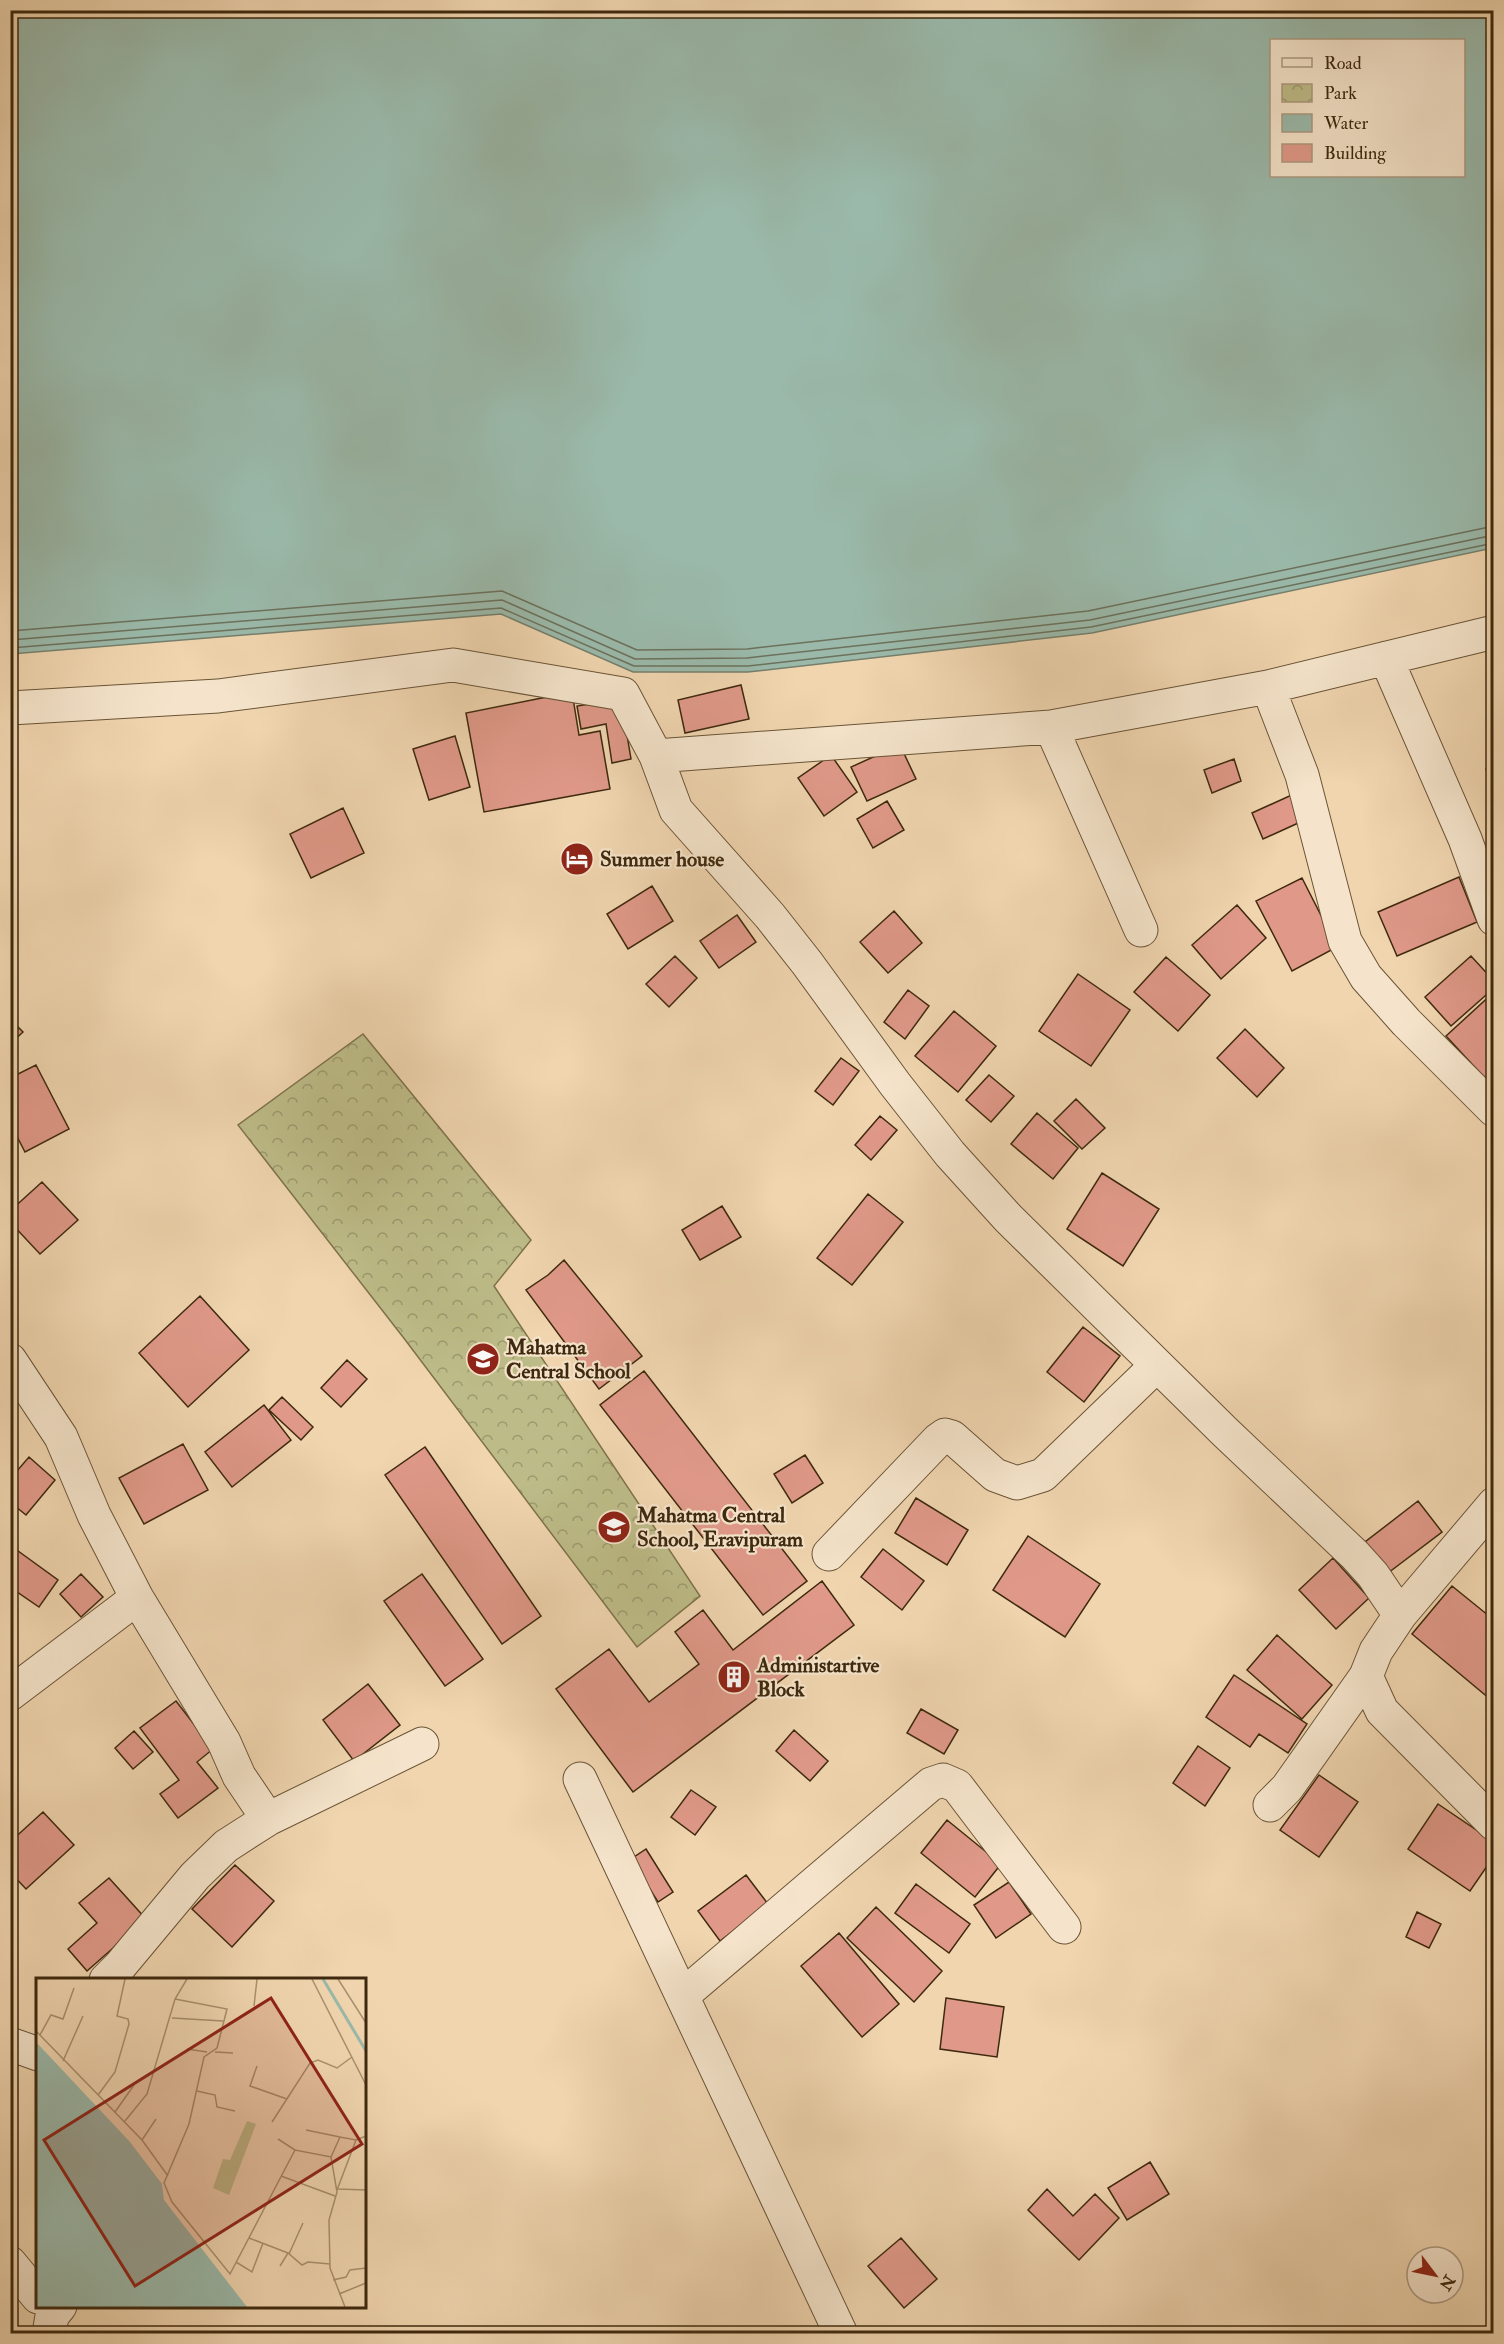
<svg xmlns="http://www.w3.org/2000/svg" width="1504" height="2344" font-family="'IM FELL Double Pica',serif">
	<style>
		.park { fill: url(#park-crowns); stroke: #7e724b; stroke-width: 1.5 }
		.water { fill: #9ab9aa; stroke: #757f6c; stroke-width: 1.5; fill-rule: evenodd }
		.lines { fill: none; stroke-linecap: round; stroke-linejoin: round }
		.shore { stroke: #6c715c; stroke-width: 1.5 }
		.building { fill: #e09989; stroke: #3e290e; stroke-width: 1.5 }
		.minor-casing { stroke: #6a5436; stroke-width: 35 }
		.minor { stroke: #f5e4cb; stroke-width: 33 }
		.labels { text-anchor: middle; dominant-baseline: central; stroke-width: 4.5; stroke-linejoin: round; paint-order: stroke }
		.poi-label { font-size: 21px; font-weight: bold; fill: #3e290e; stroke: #f5e4cb; text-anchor: start }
		.inset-river { fill: none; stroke: #9ab9aa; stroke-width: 3 }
		.inset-road { fill: none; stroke: #a9906f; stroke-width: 1.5 }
		.view { fill: #8f2418; fill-opacity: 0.15; stroke: #8f2418; stroke-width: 3 }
		.inset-edge { fill: none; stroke: #3e290e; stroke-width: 3 }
	</style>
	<defs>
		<pattern id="park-crowns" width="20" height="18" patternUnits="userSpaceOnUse" patternTransform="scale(1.5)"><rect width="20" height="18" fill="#bdbc88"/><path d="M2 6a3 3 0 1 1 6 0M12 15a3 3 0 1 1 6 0" fill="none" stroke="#9b996e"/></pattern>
	</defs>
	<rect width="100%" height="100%" fill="#f0d5af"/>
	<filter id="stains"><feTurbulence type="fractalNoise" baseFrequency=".00333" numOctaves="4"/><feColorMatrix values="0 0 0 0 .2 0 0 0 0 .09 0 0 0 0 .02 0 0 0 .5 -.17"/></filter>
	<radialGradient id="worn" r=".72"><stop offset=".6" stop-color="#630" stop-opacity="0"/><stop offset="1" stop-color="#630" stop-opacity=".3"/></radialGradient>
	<path class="park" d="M363 1034 531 1240 494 1286 700 1596 637 1647 403 1337 238 1125Z"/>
	<path class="water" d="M11 10 1493 11V548L1092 633 748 672H633L501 614 11 654ZM1272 40H1464V176H1272Z"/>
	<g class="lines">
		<path class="shore" d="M10 631 502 591 637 650 747 649 1088 611 1494 526
			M10 640 502 600 635 659 747 658 1090 620 1494 535
			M10 648 501 608 634 666H748L1091 627 1494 543"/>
	</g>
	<path class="building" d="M741 685 749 719 685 733 678 700Z
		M572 692 579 735 600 731 610 789 484 812 466 713Z
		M621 699 631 759 612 763 606 724 581 729 577 706Z
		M455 736 470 787 429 800 413 749Z
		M900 745 916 779 867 801 851 767Z
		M831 755 857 792 824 816 798 778Z
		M1234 759 1241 781 1212 793 1204 770Z
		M1494 767V798L1486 769Z
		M1296 793 1307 819 1263 839 1252 813Z
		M887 801 904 830 873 848 857 819Z
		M343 808 364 853 311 878 290 834Z
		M1459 877 1477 922 1397 956 1378 912Z
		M1302 878 1337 947 1292 971 1256 901Z
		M652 886 673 921 628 949 607 914Z
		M1237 905 1266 938 1221 979 1192 945Z
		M894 911 922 943 888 973 860 942Z
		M737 915 756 942 719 968 700 941Z
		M675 956 697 978 669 1007 646 984Z
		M1471 956 1494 981V988L1451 1026 1425 997Z
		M1166 957 1210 995 1178 1031 1134 992Z
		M1078 974 1130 1010 1091 1066 1039 1031Z
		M908 990 929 1006 905 1039 884 1022Z
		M1494 992V1088L1446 1036Z
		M954 1011 996 1046 958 1092 915 1056Z
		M10 1019 23 1032 10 1044Z
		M1245 1029 1284 1068 1257 1097 1217 1058Z
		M841 1058 859 1071 833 1105 815 1091Z
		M36 1065 69 1129 25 1152 10 1123V1078Z
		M989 1075 1014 1096 991 1122 966 1100Z
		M1076 1099 1105 1128 1082 1149 1054 1121Z
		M1037 1113 1078 1148 1053 1179 1011 1144Z
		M880 1116 897 1130 871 1160 855 1145Z
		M1102 1173 1159 1209 1123 1266 1067 1229Z
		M42 1182 78 1220 40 1254 10 1222V1211Z
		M868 1194 903 1222 852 1285 817 1258Z
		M722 1206 741 1237 700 1260 682 1230Z
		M564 1260 642 1356 599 1389 526 1290 548 1275Z
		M200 1296 249 1350 188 1407 139 1353Z
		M1083 1327 1120 1356 1084 1402 1047 1372Z
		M347 1360 367 1379 341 1407 321 1388Z
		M644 1371 807 1581 763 1615 600 1405Z
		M282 1397 313 1427 301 1440 269 1410Z
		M264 1405 291 1440 232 1487 205 1452Z
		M183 1444 208 1490 144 1524 119 1478Z
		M425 1447 541 1616 502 1644 385 1475Z
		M805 1455 823 1483 792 1503 774 1474Z
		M29 1457 55 1480 26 1515 10 1502V1479Z
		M916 1498 968 1530 947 1565 895 1533Z
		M1418 1501 1442 1532 1388 1573 1365 1542Z
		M1028 1536 1100 1584 1065 1637 993 1590Z
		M14 1548 58 1580 39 1607 10 1587V1553Z
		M883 1549 924 1581 902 1610 861 1577Z
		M1333 1558 1369 1598 1336 1629 1299 1590Z
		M81 1574 103 1597 81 1617 60 1594Z
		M422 1574 483 1659 445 1686 384 1601Z
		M822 1581 854 1625 633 1792 556 1689 609 1649 649 1702 699 1664 675 1632 703 1610 733 1650Z
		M1452 1586 1494 1620V1695L1490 1699 1412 1634Z
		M1277 1635 1332 1685 1302 1719 1247 1670Z
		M1234 1675 1307 1724 1288 1753 1259 1734 1250 1747 1206 1717Z
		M368 1684 400 1725 354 1761 323 1720Z
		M176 1701 213 1749 197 1762 218 1788 178 1818 160 1794 179 1780 140 1728Z
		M921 1709 958 1730 944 1754 907 1733Z
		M794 1730 828 1761 810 1781 776 1751Z
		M134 1731 153 1752 133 1769 115 1748Z
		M1198 1746 1230 1768 1205 1806 1173 1783Z
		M1319 1775 1358 1802 1319 1857 1280 1830Z
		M691 1790 716 1807 695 1835 671 1817Z
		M1438 1804 1494 1842V1856L1470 1891 1408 1849Z
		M43 1812 74 1845 26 1889 10 1872V1842Z
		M947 1820 1001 1864 975 1897 921 1853Z
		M646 1849 673 1892 658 1902 631 1859Z
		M235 1865 274 1901 232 1947 192 1909Z
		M746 1875 768 1904 720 1941 698 1911Z
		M109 1878 146 1919 87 1971 68 1949 97 1923 79 1903Z
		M1009 1882 1031 1914 996 1938 974 1905Z
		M916 1884 970 1924 949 1953 895 1913Z
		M10 1894 17 1901 10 1907Z
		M876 1907 942 1971 914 2002 847 1938Z
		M1417 1912 1441 1924 1429 1948 1406 1937Z
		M839 1933 899 2004 862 2037 801 1966Z
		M946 1998 1004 2007 997 2057 940 2049Z
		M1150 2162 1169 2194 1127 2220 1108 2188Z
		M1047 2189 1073 2216 1095 2194 1119 2218 1079 2260 1028 2210Z
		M901 2238 937 2279 904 2308 868 2266Z"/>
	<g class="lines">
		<defs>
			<path id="minor" d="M1386 658 1465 839 1494 919
				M1268 687 1302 775 1345 941 1366 977 1406 1022 1494 1110
				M10 708 218 696 453 665 623 694 656 756 676 810 770 916 807 963 895 1084 950 1154 1008 1218 1225 1432 1355 1555 1373 1575 1400 1615 1376 1651 1366 1676 1382 1711 1494 1824
				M1051 727 1141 930
				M656 756 1051 727 1268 687 1494 632
				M10 1360 61 1437 94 1515 137 1598 224 1742 239 1776 268 1819 226 1846 195 1876 120 1966 106 1980
				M829 1554 938 1440 945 1435 952 1437 995 1475 1017 1483 1043 1475 1157 1365
				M1400 1615 1494 1504
				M10 1694 137 1598
				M580 1779 841 2334
				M1270 1805 1287 1788 1366 1676
				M268 1819 422 1744
				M682 1996 931 1784 943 1780 957 1786 1064 1927
				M10 2044 38 2054
				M10 2263 38 2297
				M49 2334 52 2316 60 2306"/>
		</defs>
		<use href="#minor" class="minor-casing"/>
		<use href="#minor" class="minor"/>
	</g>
	<defs>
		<symbol id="hotel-disc" viewBox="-11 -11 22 22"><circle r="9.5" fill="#8f2418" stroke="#f5e4cb"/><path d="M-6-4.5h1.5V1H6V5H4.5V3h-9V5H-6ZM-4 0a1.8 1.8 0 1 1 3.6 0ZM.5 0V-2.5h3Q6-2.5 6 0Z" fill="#fff"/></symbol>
		<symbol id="school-disc" viewBox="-11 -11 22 22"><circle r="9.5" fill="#8f2418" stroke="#f5e4cb"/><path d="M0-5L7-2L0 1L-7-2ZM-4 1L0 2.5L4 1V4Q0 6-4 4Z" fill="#fff"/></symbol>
		<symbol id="building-disc" viewBox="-11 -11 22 22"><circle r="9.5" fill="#8f2418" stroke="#f5e4cb"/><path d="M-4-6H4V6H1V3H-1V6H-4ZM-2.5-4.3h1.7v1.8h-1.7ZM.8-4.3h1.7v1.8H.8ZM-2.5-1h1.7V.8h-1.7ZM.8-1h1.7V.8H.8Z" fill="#fff"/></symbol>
	</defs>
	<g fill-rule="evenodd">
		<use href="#hotel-disc" x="558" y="840" width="38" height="38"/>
		<use href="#school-disc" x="464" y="1340" width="38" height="38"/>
		<use href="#school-disc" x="595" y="1508" width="38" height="38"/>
		<use href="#building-disc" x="715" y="1658" width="38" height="38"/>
	</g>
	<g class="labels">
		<g class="poi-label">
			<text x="600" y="859">Summer house</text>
			<text x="506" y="1347">Mahatma<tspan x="506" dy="24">Central School</tspan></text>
			<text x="637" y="1515">Mahatma Central<tspan x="637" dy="24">School, Eravipuram</tspan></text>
			<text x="757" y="1665">Administartive<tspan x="757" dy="24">Block</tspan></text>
		</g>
	</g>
	<g transform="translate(36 1978)">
		<rect width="330" height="330" fill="#f0d5af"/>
		<path d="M211 143 220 146 193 217 177 210 187 181 194 182Z" fill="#bdbc88"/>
		<path d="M0 64 94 164 126 206 128 222 211 329H0Z" fill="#9ab9aa"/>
		<path class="inset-river" d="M287 1 330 73"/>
		<path class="inset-road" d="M276 1 330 107M302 1 330 45M139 21 191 31 181 70 168 79 153 146 128 205 136 224 194 296 259 172 295 179 304 159 320 162 330 158M218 28 221 1M136 40 187 43M0 53 106 162 132 198M4 57 15 37 27 41 38 10M151 71 171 74M179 74 197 75M27 83 47 38M221 88 214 108 251 121M161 113 179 117 181 129 199 133M62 117 79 94 93 46 92 41 81 38 89 1M79 134 98 107M89 143 111 116 139 21 151 1M236 144 274 85 282 82 301 90 316 79M270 152 304 159M242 161 259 172M106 162 120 141M295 179 301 214 293 242 294 290 309 329M245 198 299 218M302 211 330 212M301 212 320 162M213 260 252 275M253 276 267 245M200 284 216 294 227 265M244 288 252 275 266 287 272 284 294 286M297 302 310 299 314 292 330 290M303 316 330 305"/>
		<path class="view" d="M235 20 326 166 99 308 8 162Z"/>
		<rect width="330" height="330" class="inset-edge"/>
	</g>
	<rect width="1504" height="2344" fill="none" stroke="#f0d5af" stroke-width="36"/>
	<rect x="12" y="12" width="1480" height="2320" fill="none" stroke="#3e290e" stroke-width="3"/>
	<rect x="18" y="18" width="1468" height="2308" fill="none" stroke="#3e290e" stroke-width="1.5"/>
	<rect x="1270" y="39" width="195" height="138" fill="#f5e4cb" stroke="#ac997f" stroke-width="1.5"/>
	<rect x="1282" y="58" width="30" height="9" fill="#f5e4cb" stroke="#ac997f" stroke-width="1.5"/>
	<text x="1324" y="69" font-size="18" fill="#3e290e">Road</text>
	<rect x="1282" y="84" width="30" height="18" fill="url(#park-crowns)" stroke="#ac997f" stroke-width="1.5"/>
	<text x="1324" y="99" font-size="18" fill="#3e290e">Park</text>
	<rect x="1282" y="114" width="30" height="18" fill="#9ab9aa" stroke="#ac997f" stroke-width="1.5"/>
	<text x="1324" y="129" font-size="18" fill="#3e290e">Water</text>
	<rect x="1282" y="144" width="30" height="18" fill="#e09989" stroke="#ac997f" stroke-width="1.5"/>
	<text x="1324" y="159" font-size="18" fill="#3e290e">Building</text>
	<g transform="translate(1435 2275) rotate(122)"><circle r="28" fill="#f5e4cb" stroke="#ac997f" stroke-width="1.5"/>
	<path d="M0-4.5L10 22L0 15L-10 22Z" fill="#8f2418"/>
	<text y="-9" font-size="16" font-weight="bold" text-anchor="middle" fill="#3e290e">N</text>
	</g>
	<rect width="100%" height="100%" filter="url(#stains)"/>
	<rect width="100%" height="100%" fill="url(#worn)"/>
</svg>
